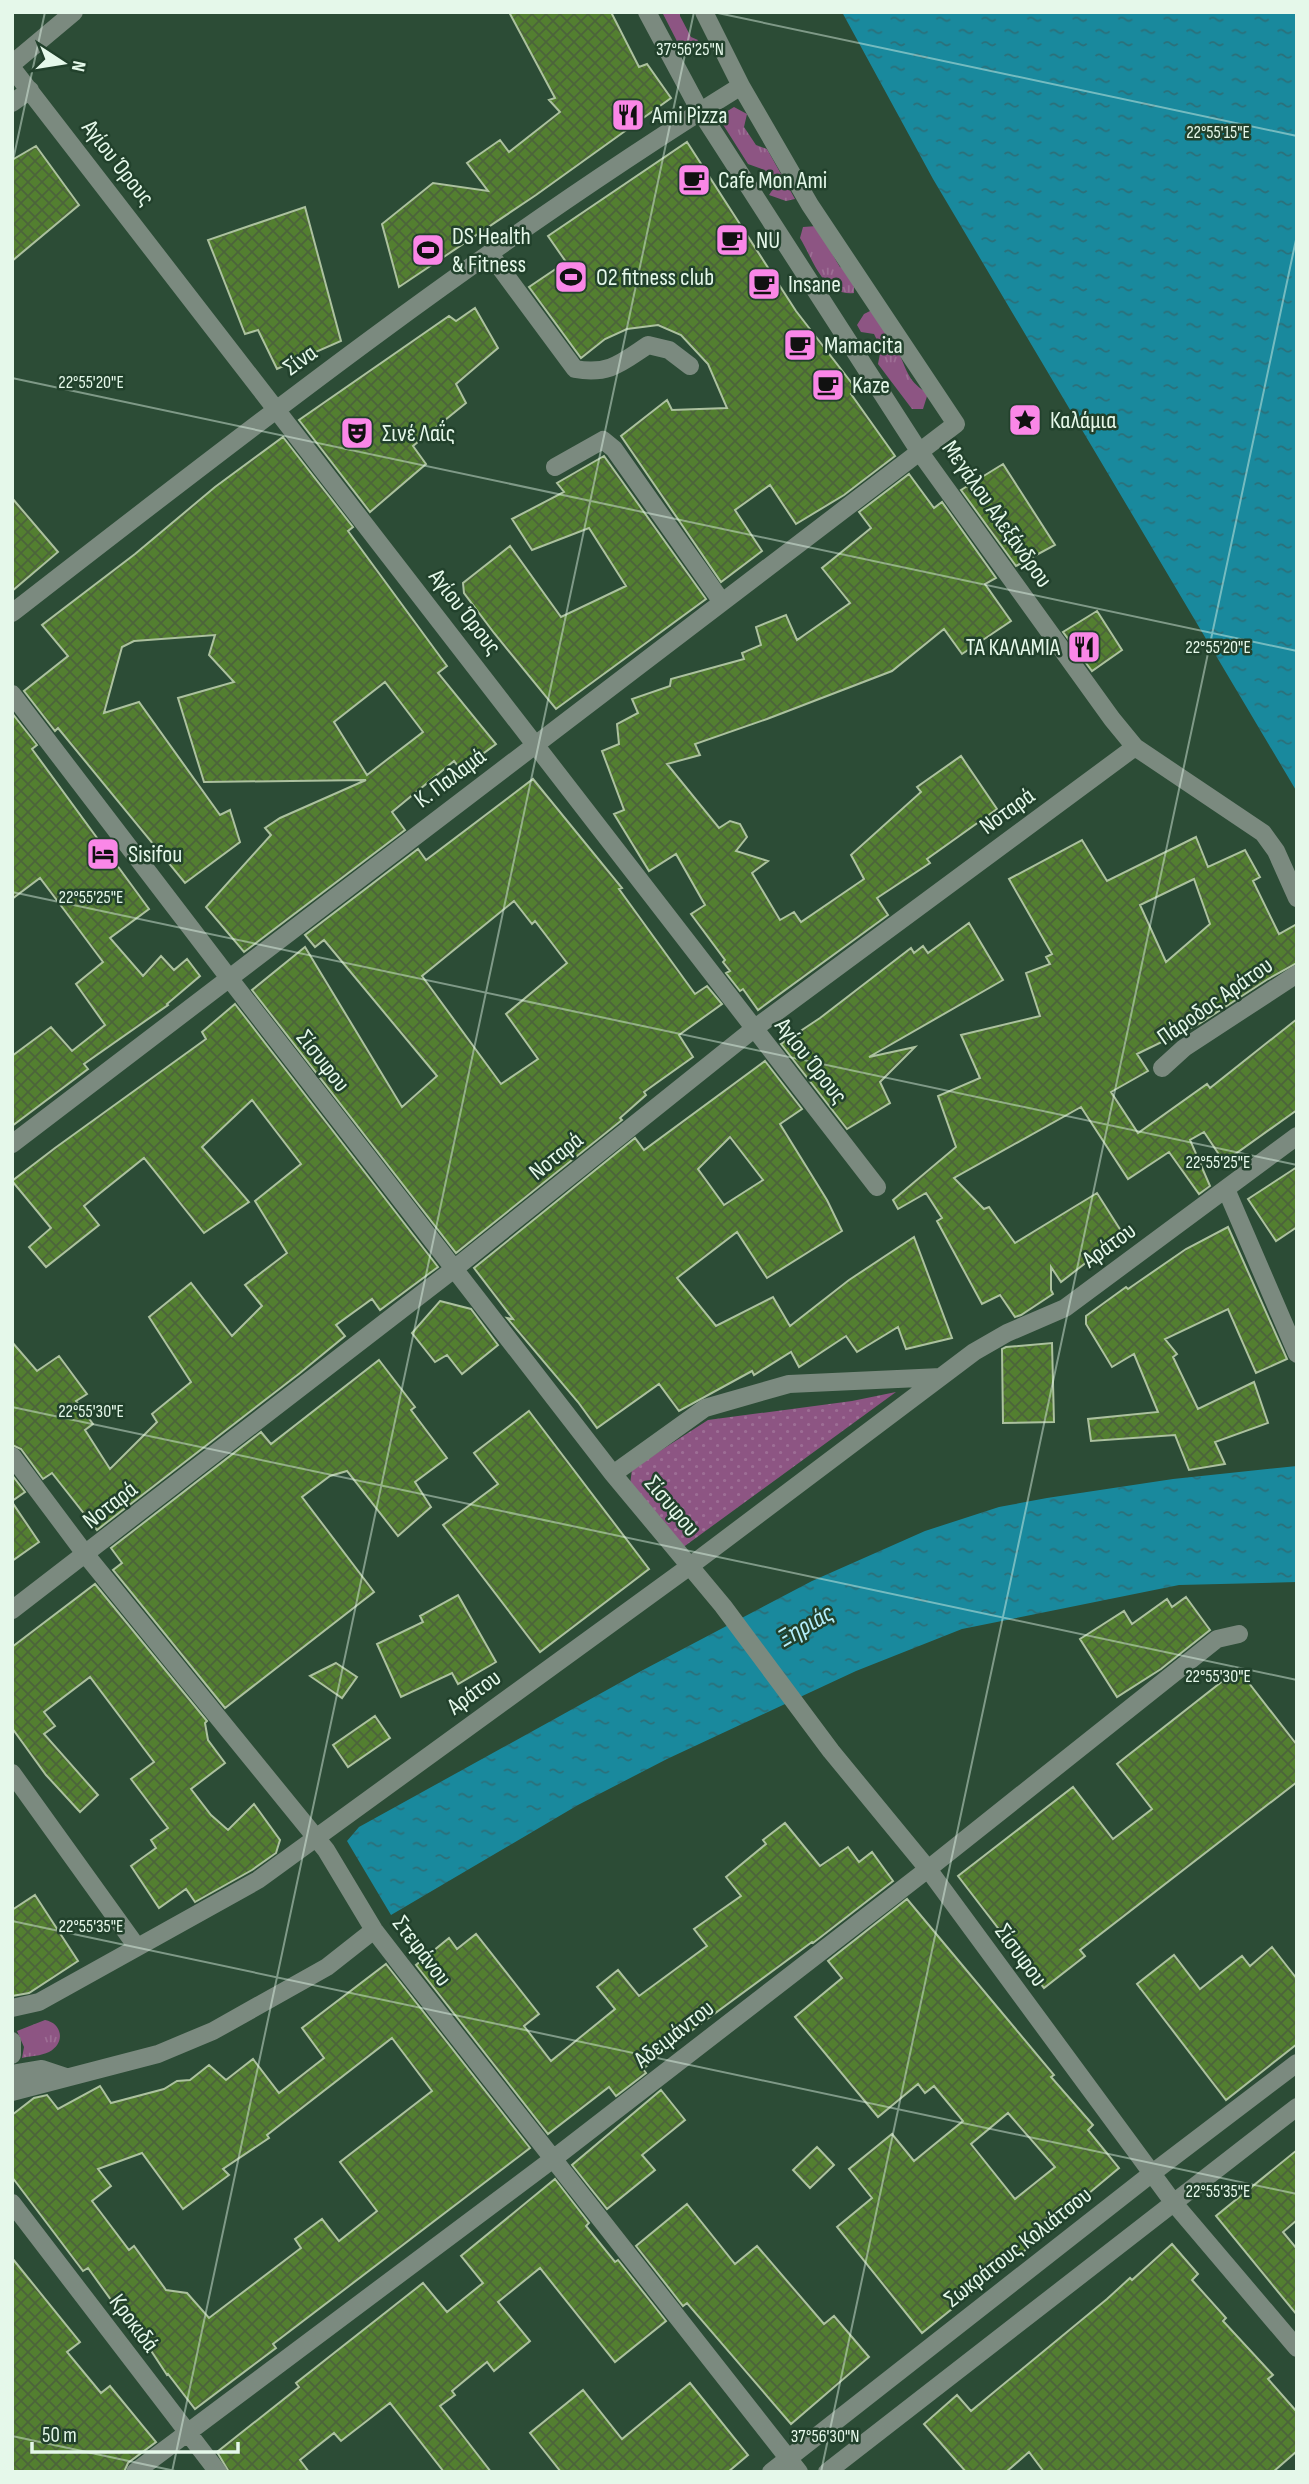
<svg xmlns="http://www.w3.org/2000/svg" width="1309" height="2484" font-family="'Sofia Sans Condensed',sans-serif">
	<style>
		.grass { fill: url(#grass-tufts) }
		.park { fill: url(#park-dots) }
		.water { fill: url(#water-ripples) }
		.building { fill: url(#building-cross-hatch); stroke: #acc19f; stroke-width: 2; fill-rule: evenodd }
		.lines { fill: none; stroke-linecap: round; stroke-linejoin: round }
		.minor { stroke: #7b8a7f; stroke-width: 18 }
		.ticks { fill: none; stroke: #e5f8ea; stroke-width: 2; stroke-opacity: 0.45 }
		.labels { text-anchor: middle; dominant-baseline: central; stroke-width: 5; stroke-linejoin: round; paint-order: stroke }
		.poi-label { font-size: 24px; fill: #e5f8ea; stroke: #22412c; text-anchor: start }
		.street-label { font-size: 24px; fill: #e5f8ea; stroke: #22412c }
		.water-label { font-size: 26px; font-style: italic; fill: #b4edfa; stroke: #22412c }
		.ticks-label { font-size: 18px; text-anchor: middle; fill: #e5f8ea; stroke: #22412c; stroke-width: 5; stroke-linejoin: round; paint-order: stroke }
	</style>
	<defs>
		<pattern id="grass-tufts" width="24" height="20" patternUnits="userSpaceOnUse" patternTransform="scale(1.75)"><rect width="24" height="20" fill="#8d5583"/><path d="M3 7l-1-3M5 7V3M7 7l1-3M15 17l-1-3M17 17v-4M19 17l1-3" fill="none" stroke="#9d6e95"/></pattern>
		<pattern id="park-dots" width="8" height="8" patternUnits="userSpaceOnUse" patternTransform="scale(1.75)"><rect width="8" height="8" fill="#8d5583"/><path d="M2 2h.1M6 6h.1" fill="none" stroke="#9d6e95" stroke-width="1.8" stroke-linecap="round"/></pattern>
		<pattern id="water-ripples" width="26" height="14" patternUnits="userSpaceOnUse" patternTransform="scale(1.75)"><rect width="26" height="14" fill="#19899d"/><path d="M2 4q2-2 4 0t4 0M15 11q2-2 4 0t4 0" fill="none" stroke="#2b707a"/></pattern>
		<pattern id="building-cross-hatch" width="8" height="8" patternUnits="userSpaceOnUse" patternTransform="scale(1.75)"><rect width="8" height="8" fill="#537f30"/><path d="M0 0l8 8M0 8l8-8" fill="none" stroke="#4c643b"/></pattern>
	</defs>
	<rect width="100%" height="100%" fill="#2c4c36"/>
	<path class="grass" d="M662 12H680V16L691 37 698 40 696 50 681 49Z
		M734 107 747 114 744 127 756 145 767 149 795 199 786 201 769 195 775 186 765 170 748 164 722 123 726 112Z
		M817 226C826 240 831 253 840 267 854 271 854 280 854 293 823 296 814 261 800 238L803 227Z
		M874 309C882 324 893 338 899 353 907 371 909 383 928 393L923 409H912L878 364 881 348 874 334 861 332 857 325 864 314Z
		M45 2020C62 2023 66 2043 49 2052 41 2056 30 2056 22 2058L24 2047 17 2031Z"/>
	<path class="park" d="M896 1392 678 1551 630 1485 632 1469 708 1420 852 1401Z"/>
	<path class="water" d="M842 12H1297V792L933 179Z
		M1297 1466V1582L1179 1585 962 1629 856 1671 667 1759 578 1805 391 1915 347 1841 359 1827 643 1670 812 1581 925 1531 999 1507 1047 1498 1173 1479Z"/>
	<path class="building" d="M509 12H611L639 67 647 64 671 98 536 195 399 287 382 224 433 183 488 191 467 163 500 140 509 152 560 112 549 100 555 98Z
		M687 142 796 311 857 390 851 394 895 456 844 495 796 524 770 485 735 510 762 551 721 582 621 436 667 400 672 410 727 408 708 364 681 335 658 325 627 329 605 339 581 358 529 287 566 262 548 236Z
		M36 146 79 205 12 261V160Z
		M305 207 341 341 277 369 258 330 245 334 208 240Z
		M475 308 498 348 456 384 466 403 413 446 426 464 370 512 299 420 449 316 456 321Z
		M283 437 353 527 348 531 447 666 438 673 496 744 461 770 454 761 392 812 405 830 244 952 206 907 271 835 265 828 280 818 366 780 204 782 178 698 234 682 209 655 215 635 134 641 122 647 104 713 139 702 220 815 230 810 240 842 185 883 58 728 55 731 24 691 68 656 42 625 135 554 215 487ZM385 682 423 732 367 775 334 722Z
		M604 456 706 599 556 709 494 633 464 593 463 583 510 546 561 617 626 586 589 528 532 550 512 519 564 492 557 483Z
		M1003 464 1055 545 1016 566 961 490Z
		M909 474 934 508 942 502 996 578 985 584 1011 621 962 654 944 629 892 671 767 719 695 744 700 755 667 764 719 828 730 821 740 824 747 837 736 851 768 861 752 873 780 920 794 912 801 922 864 879 851 855 921 792 917 787 961 756 997 809 927 859 930 863 877 898 888 915 758 1010 743 989 740 991 726 973 730 971 723 962 725 960 691 914 705 905 676 854 649 871 614 814 624 810 602 751 619 744 617 724 638 713 632 699 670 686 671 679 744 659 742 653 761 645 756 627 786 615 797 640 850 603 822 568 871 528 859 512Z
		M12 498 58 552 12 591Z
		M1097 611 1122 650 1092 671 1063 632Z
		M12 713 37 745 32 749 149 909 110 938 143 976 161 956 174 970 187 959 200 976 167 1004 168 1005 84 1064 88 1069 12 1126V1056L51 1027 72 1051 105 1025 76 984 103 962 65 911 40 878 12 899Z
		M533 779 622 888 619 889 695 994 707 986 722 1004 679 1035 693 1057 644 1092 646 1095 620 1118 622 1120 456 1253 252 990 305 947 402 1107 437 1076 324 940 315 947 305 935 418 849 426 860ZM514 901 532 924 535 921 567 963 506 1014 538 1059 501 1084 422 976Z
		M1196 837 1208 867 1245 850 1260 877 1253 881 1279 934 1297 924V963L1268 979 1199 1024 1137 1054 1148 1071 1111 1092 1138 1133 1207 1084 1210 1088 1297 1019V1110L1224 1162 1204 1132 1190 1140 1210 1186 1199 1194 1169 1152 1128 1179 1081 1107 954 1178 984 1209 989 1207 1015 1243 1097 1193 1123 1234 1061 1282 1051 1267V1290L1053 1294 1021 1315 1015 1317 1000 1295 982 1304 937 1221 942 1218 926 1193 898 1209 893 1200 956 1147 938 1096 980 1078 961 1035 1040 1016 1026 973 1050 964 1046 957 1052 954 1009 879 1082 840 1107 881ZM1194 879 1210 924 1166 962 1140 905Z
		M969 923 1003 980 869 1057 915 1047 880 1082 890 1103 847 1129 781 1044 820 1018 911 948 914 953 923 946 928 953Z
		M235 1004 438 1267 380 1310 372 1299 336 1325 345 1336 300 1373 97 1530 52 1473 43 1479 21 1449 12 1445V1342L37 1371 59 1356 87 1394 76 1401 93 1424 85 1430 110 1469 157 1422 152 1414 191 1382 149 1317 191 1283 232 1336 262 1306 245 1285 287 1253 255 1201 301 1164 252 1100 202 1147 249 1202 204 1233 144 1158 84 1206 99 1225 46 1267 29 1247 51 1228 12 1181 55 1148 206 1039 202 1032Z
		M765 1061 802 1109 780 1124 827 1200 842 1231 767 1278 737 1232 677 1278 716 1326 773 1297 790 1326 849 1280 914 1237 952 1338 906 1349 898 1327 857 1352 846 1336 799 1367 791 1352 754 1375 752 1371 679 1411 659 1384 597 1428 578 1402 507 1318 513 1319 474 1268 635 1138 644 1150ZM730 1137 763 1180 724 1205 698 1169Z
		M1297 1167V1227L1276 1241 1248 1199Z
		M1228 1227 1287 1359 1256 1373 1228 1309 1165 1339 1177 1354 1173 1357 1198 1409 1254 1382 1268 1423 1215 1442 1225 1464 1189 1470 1175 1435 1091 1441 1088 1419 1158 1412 1134 1354 1112 1367 1086 1324V1316L1126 1287 1128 1289 1186 1249Z
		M440 1301 471 1309 498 1345 462 1374 447 1355 435 1362 412 1333Z
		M1052 1343 1054 1422 1003 1423 1002 1349 1006 1347Z
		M379 1360 415 1407 411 1410 447 1458 415 1482 431 1507 398 1536 347 1471 330 1476 302 1497 374 1592 225 1708 113 1570 122 1563 111 1548 261 1432 271 1444Z
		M529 1411 649 1569 540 1652 443 1525 498 1484 474 1453Z
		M12 1475 25 1492 12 1501Z
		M12 1502 39 1542 12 1561Z
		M95 1584 207 1721 205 1723 208 1740 225 1763 191 1789 211 1815 228 1830 254 1804 280 1840 276 1853 252 1870 195 1902 186 1889 159 1908 131 1866 156 1848 151 1840 168 1828 131 1779 154 1762 90 1677 44 1712 55 1726 44 1734 98 1795 80 1812 46 1775 12 1728V1647Z
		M458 1595 496 1662 458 1684 452 1673 401 1697 377 1644 423 1622 420 1616Z
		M1186 1597 1210 1630 1161 1669 1117 1697 1080 1639 1124 1611 1132 1624 1167 1599 1172 1607Z
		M336 1663 357 1677 342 1698 310 1676Z
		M1238 1669 1297 1745V1782L1080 1950 1085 1956 1044 1988 958 1876 1073 1787 1113 1839 1152 1809 1117 1764Z
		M375 1716 390 1738 348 1767 333 1745Z
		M785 1823 820 1866 848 1847 859 1862 872 1852 893 1881 813 1943 812 1942 676 2042 643 2069 646 2073 616 2096 609 2087 548 2134 416 1965 449 1938 457 1949 476 1934 539 2014 524 2026 551 2061 615 2009 597 1987 618 1970 639 1996 707 1946 694 1929 741 1896 726 1877 766 1844 763 1840Z
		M35 1895 78 1961 29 1993 12 1996V1910Z
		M907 1899 1054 2075 1051 2077 1093 2125 1088 2130 1119 2168 1082 2199 1077 2194 1037 2226 1044 2235 922 2333 837 2227 872 2198 849 2169 892 2134 914 2161 963 2121 934 2086 925 2093 918 2084 878 2117 795 2017 842 1978 828 1961ZM1008 2113 1055 2167 1015 2199 971 2144Z
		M1272 1947 1297 1979V2044L1226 2100 1137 1984 1174 1955 1200 1989 1242 1956 1250 1966Z
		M386 1964 530 2148 273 2344 276 2348 195 2409 168 2374 167 2375 123 2308 119 2311 88 2268 83 2271 12 2177V2115L34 2098 47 2095 58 2109 100 2086 111 2103 164 2089 177 2081 190 2080 209 2065 226 2080 253 2059 279 2093 324 2058 302 2028ZM392 2038 432 2091 340 2162 377 2211 339 2241 322 2219 295 2239 301 2248 209 2318 187 2293 166 2290 134 2246 129 2250 92 2201 111 2186 98 2169 142 2153 183 2209 229 2175 223 2169 269 2138 267 2135Z
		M661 2090 685 2120 642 2155 655 2170 607 2209 572 2165Z
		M817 2147 834 2165 810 2188 793 2170Z
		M1297 2150V2220L1283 2232 1297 2249V2315L1216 2216Z
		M555 2179 589 2223 586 2226 615 2262 618 2260 666 2321 615 2362 540 2268 498 2302 530 2341 494 2371 487 2362 452 2391 455 2395 440 2406 491 2472H444L390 2403 341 2441 334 2433 300 2460 309 2472H229L217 2452 299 2387 296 2383 423 2283 447 2312 483 2283 461 2256Z
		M687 2204 735 2264 757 2246 824 2324 834 2316 869 2357 791 2424 687 2303 683 2306 636 2246Z
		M1172 2244 1198 2274 1192 2280 1226 2318 1223 2321 1273 2375 1268 2379 1297 2412V2451L1273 2472H1044L1029 2452 1006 2472H966L924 2424 957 2395 971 2411 1107 2299 1130 2278 1132 2280Z
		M12 2258 80 2342 67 2352 101 2393 110 2386 156 2442 128 2463 124 2472H12Z
		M690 2383 748 2455 728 2472H561L530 2433 583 2390 622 2439Z"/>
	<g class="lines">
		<path class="minor" d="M647 12 700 111 919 451 1112 719 1135 747 1263 833 1276 851 1297 898
			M12 64 74 12
			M12 68 877 1187
			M12 103 30 90
			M490 254 575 369C609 375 621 363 648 345L669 350 690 366
			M555 467 603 440 614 449 722 602
			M12 613C249 429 486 244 741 86
			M12 694 229 978 613 1474 723 1606 831 1751 928 1869 1173 2202 1297 2348
			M1162 1068 1184 1048 1297 974
			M12 1144 956 424 810 205 741 86 704 12
			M1226 1189 1297 1354
			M12 1456 86 1555 326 1850 374 1930 401 1965 799 2472
			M613 1474 705 1408 789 1384 941 1377
			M12 1610 454 1269 755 1028 1135 747
			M12 1773 137 1947
			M12 2008 39 2002 258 1880 690 1566 974 1352 1007 1333 1065 1308 1297 1136
			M12 2041V2055
			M12 2074 42 2069 66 2077
			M12 2092 158 2054 213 2031 327 1967 374 1930
			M12 2203 218 2472
			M135 2472 553 2159 928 1869 1217 1639 1239 1634
			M771 2472 1151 2174 1297 2063
			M827 2472 1297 2107"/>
	</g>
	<path class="ticks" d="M713 12 1297 136M12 165 45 12M12 378 1297 651M12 892 1297 1165M12 1407 1297 1680M12 1921 1297 2194M12 2436 180 2472M172 2472 694 12M821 2472 1297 235"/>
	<defs>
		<symbol id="restaurant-square" viewBox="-11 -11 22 22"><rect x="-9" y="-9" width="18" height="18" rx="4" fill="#fa87e7" stroke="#22412c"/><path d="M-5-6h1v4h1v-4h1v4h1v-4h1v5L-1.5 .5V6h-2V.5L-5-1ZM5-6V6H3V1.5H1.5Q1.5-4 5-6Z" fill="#111"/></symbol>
		<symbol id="cafe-square" viewBox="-11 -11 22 22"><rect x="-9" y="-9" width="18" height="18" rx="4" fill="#fa87e7" stroke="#22412c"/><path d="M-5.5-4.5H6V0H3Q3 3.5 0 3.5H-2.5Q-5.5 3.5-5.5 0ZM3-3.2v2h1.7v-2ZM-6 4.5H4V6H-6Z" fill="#111"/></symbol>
		<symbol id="stadium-square" viewBox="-11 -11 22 22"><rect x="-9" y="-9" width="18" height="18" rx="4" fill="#fa87e7" stroke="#22412c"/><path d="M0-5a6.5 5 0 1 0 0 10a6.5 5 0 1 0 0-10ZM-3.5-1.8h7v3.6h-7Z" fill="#111"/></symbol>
		<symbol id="sight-square" viewBox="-11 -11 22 22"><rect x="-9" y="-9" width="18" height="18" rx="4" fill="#fa87e7" stroke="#22412c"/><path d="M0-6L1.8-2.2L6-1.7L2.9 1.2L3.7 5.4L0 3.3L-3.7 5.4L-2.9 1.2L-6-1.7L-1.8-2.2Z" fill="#111"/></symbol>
		<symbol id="theatre-square" viewBox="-11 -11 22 22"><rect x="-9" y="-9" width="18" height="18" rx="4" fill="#fa87e7" stroke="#22412c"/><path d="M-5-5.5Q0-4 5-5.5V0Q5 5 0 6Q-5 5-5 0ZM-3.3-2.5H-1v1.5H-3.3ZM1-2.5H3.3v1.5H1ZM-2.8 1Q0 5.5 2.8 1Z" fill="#111"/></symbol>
		<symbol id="hotel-square" viewBox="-11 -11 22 22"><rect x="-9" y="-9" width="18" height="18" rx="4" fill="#fa87e7" stroke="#22412c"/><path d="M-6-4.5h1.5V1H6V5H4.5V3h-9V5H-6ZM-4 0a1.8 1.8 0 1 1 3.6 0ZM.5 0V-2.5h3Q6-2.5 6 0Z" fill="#111"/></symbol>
	</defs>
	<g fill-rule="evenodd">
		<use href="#restaurant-square" x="609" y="96" width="38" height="38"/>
		<use href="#cafe-square" x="675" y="161" width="38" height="38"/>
		<use href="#cafe-square" x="713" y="221" width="38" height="38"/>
		<use href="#stadium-square" x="409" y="231" width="38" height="38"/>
		<use href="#stadium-square" x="552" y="258" width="38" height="38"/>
		<use href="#cafe-square" x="745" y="265" width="38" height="38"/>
		<use href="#cafe-square" x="781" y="326" width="38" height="38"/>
		<use href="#cafe-square" x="809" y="366" width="38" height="38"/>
		<use href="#sight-square" x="1006" y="401" width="38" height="38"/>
		<use href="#theatre-square" x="338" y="414" width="38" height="38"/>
		<use href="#restaurant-square" x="1065" y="628" width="38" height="38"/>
		<use href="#hotel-square" x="84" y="835" width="38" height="38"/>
	</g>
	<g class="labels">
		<g class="poi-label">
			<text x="652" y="115">Ami Pizza</text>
			<text x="718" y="180">Cafe Mon Ami</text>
			<text x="452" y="236">DS Health<tspan x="452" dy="28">&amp; Fitness</tspan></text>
			<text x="756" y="240">NU</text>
			<text x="596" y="277">O2 fitness club</text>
			<text x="788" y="284">Insane</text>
			<text x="824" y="345">Mamacita</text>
			<text x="852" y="385">Kaze</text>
			<text x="1050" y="420">Καλάμια</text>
			<text x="382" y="433">Σινέ Λαΐς</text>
			<text x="1060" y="647" text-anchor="end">ΤΑ ΚΑΛΑΜΙΑ</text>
			<text x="128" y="854">Sisifou</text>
		</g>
		<g class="street-label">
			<text transform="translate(118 163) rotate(52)">Αγίου Όρους</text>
			<text transform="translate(300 360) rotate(-36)">Σίνα</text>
			<text transform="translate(997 514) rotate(55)">Μεγάλου Αλεξάνδρου</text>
			<text transform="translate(465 612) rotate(52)">Αγίου Όρους</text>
			<text transform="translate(450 778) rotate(-37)">Κ. Παλαμά</text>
			<text transform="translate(1007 811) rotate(-36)">Νοταρά</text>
			<text transform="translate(1215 1001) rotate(-35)">Πάροδος Αράτου</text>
			<text transform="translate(323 1061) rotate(52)">Σίσυφου</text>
			<text transform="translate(811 1061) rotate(52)">Αγίου Όρους</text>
			<text transform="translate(556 1156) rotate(-39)">Νοταρά</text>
			<text transform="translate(1109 1245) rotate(-36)">Αράτου</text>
			<text transform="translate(110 1505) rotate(-38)">Νοταρά</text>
			<text transform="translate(672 1506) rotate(50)">Σίσυφου</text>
			<text transform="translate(474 1692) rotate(-36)">Αράτου</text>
			<text transform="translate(422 1951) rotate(53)">Στεφάνου</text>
			<text transform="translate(1021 1955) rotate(54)">Σίσυφου</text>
			<text transform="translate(674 2034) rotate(-38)">Αδειμάντου</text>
			<text transform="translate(1018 2247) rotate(-38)">Σωκράτους Κολιάτσου</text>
			<text transform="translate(134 2323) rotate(53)">Κροκιδά</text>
		</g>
		<g class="water-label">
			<text transform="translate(806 1626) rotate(-30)">Ξηριάς</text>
		</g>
	</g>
	<g class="ticks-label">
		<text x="690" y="55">37°56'25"N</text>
		<text x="1218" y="138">22°55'15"E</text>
		<text x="91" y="388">22°55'20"E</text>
		<text x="1218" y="653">22°55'20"E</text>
		<text x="91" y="903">22°55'25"E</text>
		<text x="1218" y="1168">22°55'25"E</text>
		<text x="91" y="1417">22°55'30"E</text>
		<text x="1218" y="1682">22°55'30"E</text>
		<text x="91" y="1932">22°55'35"E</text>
		<text x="1218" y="2197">22°55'35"E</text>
		<text x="825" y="2442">37°56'30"N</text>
	</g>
	<rect width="1309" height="2484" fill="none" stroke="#e5f8ea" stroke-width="28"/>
	<g transform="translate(63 63) rotate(102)" stroke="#22412c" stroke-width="5" paint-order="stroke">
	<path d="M0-5L12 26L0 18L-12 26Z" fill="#e5f8ea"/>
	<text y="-10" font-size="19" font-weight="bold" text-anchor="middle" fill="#e5f8ea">N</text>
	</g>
	<path d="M32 2442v10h206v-10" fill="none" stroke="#e5f8ea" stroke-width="3.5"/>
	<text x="42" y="2442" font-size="21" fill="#e5f8ea" stroke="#22412c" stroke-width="5" paint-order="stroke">50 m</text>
</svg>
